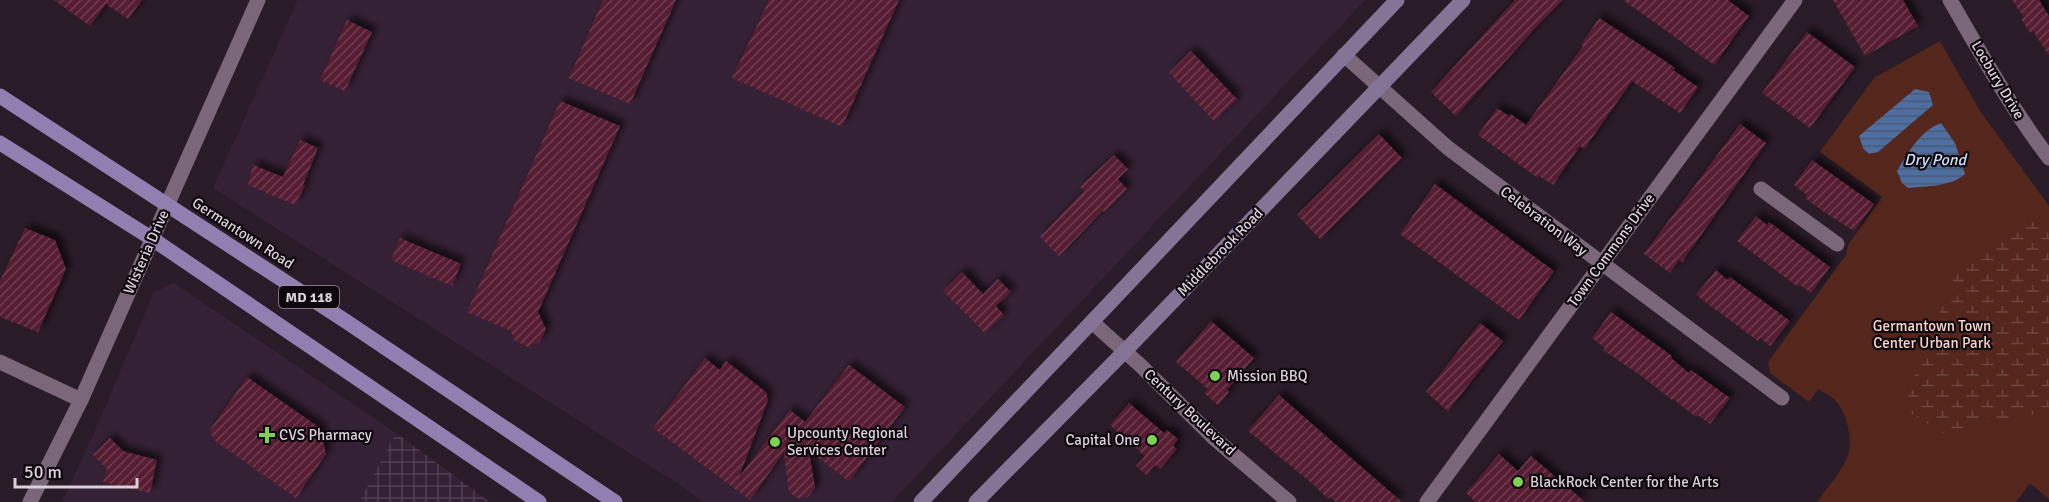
<svg xmlns="http://www.w3.org/2000/svg" width="2049" height="502" font-family="Signika,sans-serif">
	<style>
		.built { fill: #352135 }
		.industrial { fill: url(#industrial-grid) }
		.green { fill: #55271c }
		.wetland { fill: url(#wetland-marsh) }
		.water { fill: url(#water-rules) }
		.building { fill: url(#building-hatch); filter: url(#shadow) }
		.lines { fill: none; stroke-linecap: round; stroke-linejoin: round }
		.minor { stroke: #7a687a; stroke-width: 15 }
		.tertiary { stroke: #7a687a; stroke-width: 15 }
		.secondary { stroke: #857495; stroke-width: 15 }
		.primary { stroke: #907fb0; stroke-width: 15 }
		.poi-dot { fill: #7ed153; stroke: #0e080e; stroke-width: 2 }
		.labels { text-anchor: middle; dominant-baseline: central; stroke-width: 4.5; stroke-linejoin: round; paint-order: stroke }
		.shield { fill: #0e080e; stroke: #9e949d; stroke-width: 1.5 }
		.shield-label { font-size: 14px; font-weight: bold; fill: #dbd0da }
		.street-label { font-size: 15px; fill: #dbd0da; stroke: #0e080e }
		.park-label { font-size: 15px; fill: #fad3c8; stroke: #0e080e }
		.poi-label { font-size: 15px; fill: #dbd0da; stroke: #0e080e; text-anchor: start }
		.water-label { font-size: 16px; font-style: italic; fill: #caddfb; stroke: #0e080e }
	</style>
	<defs>
		<pattern id="industrial-grid" width="8" height="8" patternUnits="userSpaceOnUse" patternTransform="scale(1.5)"><rect width="8" height="8" fill="#352135"/><path d="M0 4h8M4 0v8" fill="none" stroke="#524052"/></pattern>
		<pattern id="wetland-marsh" width="20" height="14" patternUnits="userSpaceOnUse" patternTransform="scale(1.5)"><rect width="20" height="14" fill="#55271c"/><path d="M1 5h8M5 5V1M11 12h8M15 12V8" fill="none" stroke="#6d453c"/></pattern>
		<pattern id="water-rules" width="6" height="5" patternUnits="userSpaceOnUse" patternTransform="scale(1.5)"><rect width="6" height="5" fill="#4f6ea0"/><path d="M0 2.5h6" fill="none" stroke="#495875"/></pattern>
		<pattern id="building-hatch" width="6" height="6" patternUnits="userSpaceOnUse" patternTransform="scale(1.5)"><rect width="6" height="6" fill="#571e32"/><path d="M-1 1l2-2M0 6l6-6M5 7l2-2" fill="none" stroke="#6f3e4f"/></pattern>
		<filter id="shadow"><feDropShadow dx="5.5" dy="-5.5" stdDeviation="3" flood-color="#0009"/></filter>
	</defs>
	<rect width="100%" height="100%" fill="#2a1b29"/>
	<path class="built" d="M298 0H1365L892 502H703L683 487 213 188Z
		M174 283 396 433 359 502H62L98 424 154 292Z"/>
	<path class="industrial" d="M396 433 490 502H359Z"/>
	<path class="green" d="M1940 41 1980 111 2049 206V499L2030 483 2016 502H1817C1826 489 1839 475 1846 460 1855 444 1847 411 1834 399 1830 395 1823 392 1818 389L1809 402 1770 373 1768 362 1846 255 1848 245 1882 197 1820 152 1874 78Z"/>
	<path class="wetland" d="M2034 213 2049 234V410L2045 413 1968 425 1961 444 1904 409 1913 379 1960 264Z"/>
	<path class="water" d="M1915 89 1929 92 1933 105 1878 152 1869 154 1863 148 1859 136Z
		M1941 123 1955 143 1965 174C1951 187 1926 186 1908 188L1902 183 1897 171C1908 153 1920 131 1941 123Z"/>
	<path class="building" d="M54 0H142L128 19 106 4 90 26Z
		M603 0H676L630 104 569 78Z
		M769 0H899L842 127 732 78Z
		M1515 0H1563L1537 26 1456 116 1431 92Z
		M1623 0H1728L1749 16 1714 65Z
		M1833 0H1903L1918 26 1865 56Z
		M2012 0H2039L2049 16V55L2033 31 2030 33 2021 19 2024 17Z
		M1599 18 1662 59 1675 68 1673 70 1698 87 1680 113 1632 81 1584 149 1580 146 1553 185 1539 176 1538 178 1478 135 1497 108 1509 116 1511 114 1526 125 1583 46 1581 45Z
		M347 20 372 32 345 91 320 80Z
		M1807 32 1855 67 1810 128 1762 93Z
		M1191 51 1237 99 1214 121 1169 73Z
		M560 101 620 126 538 312 546 329 540 342 528 347 515 341 511 331 467 312Z
		M1740 124 1766 143 1682 262 1679 260 1670 273 1644 254Z
		M1379 134 1402 158 1320 239 1297 215Z
		M300 140 318 148 303 185 305 186 295 205 248 185 253 165 283 177Z
		M1114 155 1128 169 1118 179 1127 189 1104 212 1103 210 1059 256 1040 237 1084 191 1080 187Z
		M1812 160 1874 204 1854 231 1827 214 1805 198 1807 195 1794 185Z
		M1435 184 1554 271 1519 320 1400 234Z
		M1756 216 1767 225 1769 222 1830 267 1811 293 1799 284 1798 287 1737 241Z
		M25 228 55 240 66 269 38 332 0 317V281Z
		M400 238 461 264 452 286 391 260Z
		M1716 270 1728 280 1730 277 1790 321 1770 346 1760 338 1758 341 1696 295Z
		M962 272 983 294 998 279 1011 292 996 306 1004 315 985 333 943 291Z
		M1611 312 1672 356 1671 358 1689 373 1691 370 1730 398 1710 424 1698 415 1696 417 1673 399 1672 400 1640 375 1603 350 1605 348 1592 338Z
		M1211 321 1254 358 1227 390 1229 392 1218 405 1204 393 1208 389 1176 362Z
		M1480 323 1503 341 1448 411 1426 392Z
		M705 358 720 370 726 361 766 392 768 400 739 477 790 410 805 422 849 365 905 407 849 481 809 451 815 488 808 497 797 498 789 492 784 452 750 500 653 428Z
		M247 377 320 428 326 454 296 498 214 440 210 430Z
		M1279 395 1334 443 1402 502H1336L1330 497 1328 499 1314 485 1248 431Z
		M1129 403 1164 433 1167 430 1178 439 1173 446 1177 449 1160 469 1155 465 1146 475 1136 466 1145 456 1110 425Z
		M110 438 123 451 157 460 150 493 103 482 107 469 93 455Z
		M1499 454 1518 471 1531 456 1585 502H1476L1466 493Z"/>
	<g class="lines">
		<path class="minor" d="M1344 55 1448 148 1782 398
			M1761 189 1837 244
			M0 362 81 400
			M1427 502 1795 0"/>
		<path class="tertiary" d="M1950 0C1981 54 2011 108 2049 158
			M1092 322 1140 365 1214 438 1289 502
			M30 502 81 400 258 0"/>
		<path class="secondary" d="M921 502 1397 0
			M976 502 1124 352 1463 0"/>
		<path class="primary" d="M0 96 344 320 615 502
			M0 143 151 238 539 502"/>
	</g>
	<g class="poi-dot">
		<circle cx="1215" cy="376" r="6"/>
		<path d="M264 426h6v6h6v6h-6v6h-6v-6h-6v-6h6z"/>
		<circle cx="1152" cy="440" r="6"/>
		<circle cx="775" cy="442" r="6"/>
		<circle cx="1518" cy="482" r="6"/>
	</g>
	<g class="labels">
		<rect class="shield" x="279" y="286" width="60" height="22" rx="4.5"/>
		<g class="shield-label">
			<text x="309" y="297">MD 118</text>
		</g>
		<g class="street-label">
			<text transform="translate(1998 80) rotate(59)">Locbury Drive</text>
			<text transform="translate(1544 221) rotate(37)">Celebration Way</text>
			<text transform="translate(243 233) rotate(33)">Germantown Road</text>
			<text transform="translate(1611 250) rotate(-54)">Town Commons Drive</text>
			<text transform="translate(146 252) rotate(-66)">Wisteria Drive</text>
			<text transform="translate(1220 252) rotate(-46)">Middlebrook Road</text>
			<text transform="translate(1190 412) rotate(43)">Century Boulevard</text>
		</g>
		<g class="park-label">
			<text x="1932" y="326">Germantown Town<tspan x="1932" dy="17">Center Urban Park</tspan></text>
		</g>
		<g class="poi-label">
			<text x="1227" y="376">Mission BBQ</text>
			<text x="787" y="433">Upcounty Regional<tspan x="787" dy="17">Services Center</tspan></text>
			<text x="279" y="435">CVS Pharmacy</text>
			<text x="1140" y="440" text-anchor="end">Capital One</text>
			<text x="1530" y="482">BlackRock Center for the Arts</text>
		</g>
		<g class="water-label">
			<text x="1935" y="160">Dry Pond</text>
		</g>
	</g>
	<path d="M15 478v9h122v-9" fill="none" stroke="#dbd0da" stroke-width="3"/>
	<text x="24" y="478" font-size="18" fill="#dbd0da" stroke="#0e080e" stroke-width="4.5" paint-order="stroke">50 m</text>
</svg>
